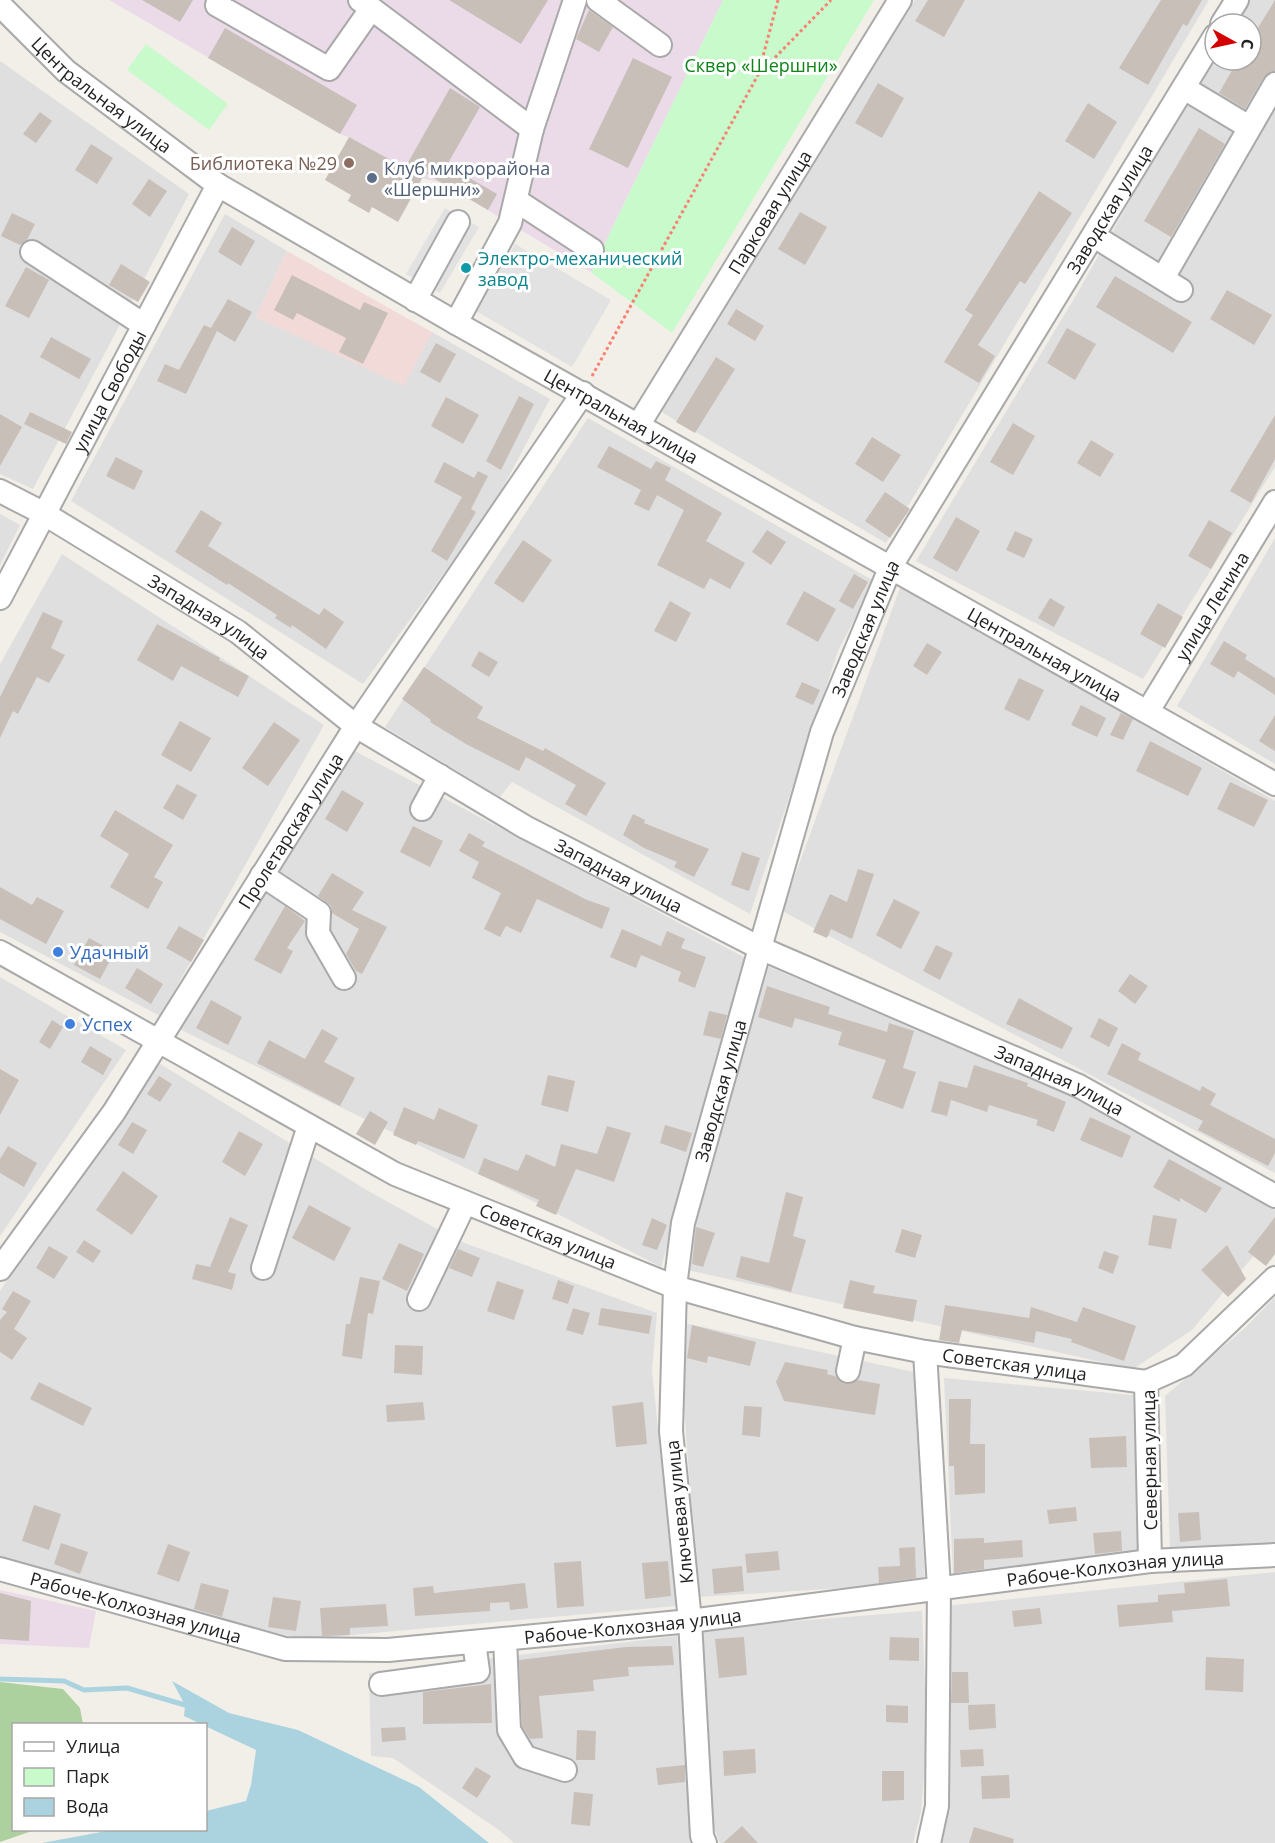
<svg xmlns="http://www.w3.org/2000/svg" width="1275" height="1843" font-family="'Open Sans',sans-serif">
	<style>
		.residential { fill: #e0dfdf }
		.commercial { fill: #f2dad9 }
		.industrial { fill: #ebdbe8 }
		.forest { fill: #add19e }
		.park { fill: #c8facc }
		.parking { fill: #e2e2e2 }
		.water { fill: #aad3df }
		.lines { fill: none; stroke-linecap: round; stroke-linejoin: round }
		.stream { stroke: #aad3df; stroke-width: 5 }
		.building { fill: #c7bfb8 }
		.minor-casing { stroke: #a9a9a9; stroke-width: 26 }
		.path { stroke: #fa8072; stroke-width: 3; stroke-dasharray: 3 3; stroke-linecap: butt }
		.minor { stroke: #fff; stroke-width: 22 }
		.education-dot { fill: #8d6e63; stroke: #fff; stroke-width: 2 }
		.service-dot { fill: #5c6f8a; stroke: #fff; stroke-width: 2 }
		.culture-dot { fill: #0f9aa8; stroke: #fff; stroke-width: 2 }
		.shop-dot { fill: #3f7fe0; stroke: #fff; stroke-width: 2 }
		.labels { text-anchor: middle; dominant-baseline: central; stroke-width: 6; stroke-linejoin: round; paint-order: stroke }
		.park-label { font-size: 18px; fill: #0c8416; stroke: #fff }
		.street-label { font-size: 18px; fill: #222; stroke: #fff }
		.education-label { font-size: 18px; fill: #785e54; stroke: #fff; text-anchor: end }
		.service-label { font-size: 18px; fill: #4e5e75; stroke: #fff; text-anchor: start }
		.culture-label { font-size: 18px; fill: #0d838f; stroke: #fff; text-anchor: start }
		.shop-label { font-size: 18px; fill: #366cbe; stroke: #fff; text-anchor: start }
	</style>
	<rect width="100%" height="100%" fill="#f2efe9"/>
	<path class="residential" d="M915 0H1209L886 543 658 410Z
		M1244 0H1275V467L1143 679 916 561 1075 297 1215 51V60H1251V24H1231Z
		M0 61 189 194 33 489 0 474Z
		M225 214 287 251 256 317 404 385 432 332 550 399 493 506 363 684 71 501Z
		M588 418 874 581 838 651 750 914 512 782 500 797 385 727Z
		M0 514 20 525 0 565Z
		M1275 538V764L1177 706Z
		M62 554 324 725 160 1016 0 932V664Z
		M901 585 1275 801V1173L782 911Z
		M355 751 751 961 661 1267 509 1189 177 1028Z
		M765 965 1125 1119 1275 1206V1230L1192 1330 1133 1369 683 1269Z
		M0 977 126 1050 0 1236Z
		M157 1062 370 1192 459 1241 657 1313 652 1370 676 1606 307 1639 244 1627 0 1557V1291Z
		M1275 1297V1543L1170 1549 1165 1396 1246 1327Z
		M684 1323 914 1372 925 1583 698 1597 681 1364Z
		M944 1378 1133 1395 1139 1555 953 1575Z
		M1275 1572V1843H938L944 1606Z
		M922 1611 927 1739 921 1812 913 1843H720L708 1814 698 1629Z
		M677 1636 693 1837 695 1843H514L499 1830 393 1758 371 1756 369 1673Z"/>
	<path class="commercial" d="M287 251 432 332 404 386 256 317Z"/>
	<path class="industrial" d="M109 0H723L591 272 442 183 422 178 349 137 340 134Z
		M0 1590 96 1611 89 1648 0 1644Z"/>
	<path class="forest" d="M0 1682 63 1689 80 1708 83 1724H14V1830H35L0 1842Z"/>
	<path class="park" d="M723 0H874L672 333 591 272Z
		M146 44 228 104 209 130 127 70Z"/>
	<path class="parking" d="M445 208 479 227 440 293 406 274Z
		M515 244 611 300 572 367 476 311Z"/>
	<path class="water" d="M172 1681 229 1713 298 1730 419 1787 489 1843H42L112 1830H206V1811L246 1801 251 1785 256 1750 184 1716 185 1705Z"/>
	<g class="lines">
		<path class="stream" d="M0 1679 64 1681 84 1690 127 1688 185 1705"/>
	</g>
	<path class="building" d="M142 0H193L180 22Z
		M449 0H548L521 44Z
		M928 0H965L944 37 915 21Z
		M1161 0H1202L1187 26 1183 24 1148 85 1119 68Z
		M1275 0V71L1264 77 1245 109 1219 93 1238 60H1251V39Z
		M589 10 613 27 599 52 576 39Z
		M225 28 357 105 340 134 208 58Z
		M633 58 672 77 628 168 589 149Z
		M878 83 904 98 882 138 855 123Z
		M450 88 480 107 447 165 497 194 488 210 425 173 398 222 372 207 369 213 348 201 351 195 325 180 349 137 405 168Z
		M1088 103 1117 122 1094 159 1065 141Z
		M40 112 52 121 36 143 23 134Z
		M1199 128 1225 144 1171 237 1144 221Z
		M91 144 113 158 97 184 75 170Z
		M149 179 167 191 150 217 132 204Z
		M1039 191 1072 213 1025 284 1020 281 978 345 995 356 979 383 944 362 973 315 965 310Z
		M800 212 827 227 805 265 778 249Z
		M12 213 35 224 27 240 20 245 1 236Z
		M232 227 255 241 241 266 218 252Z
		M121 264 150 282 138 302 109 285Z
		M26 267 49 280 29 318 5 306Z
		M292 275 360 310 364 302 388 313 363 364 339 352 346 338 297 313 293 320 274 310Z
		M1115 276 1192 322 1173 353 1096 307Z
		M1227 290 1272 315 1254 345 1210 319Z
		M228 299 252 312 235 342 217 331 186 394 157 381 165 364 179 370 204 325 211 328Z
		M736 309 764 326 755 341 727 324Z
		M1067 328 1096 344 1075 380 1047 363Z
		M51 337 91 359 79 379 40 357Z
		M436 343 456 354 440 383 420 372Z
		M716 357 735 369 695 433 676 422Z
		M519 396 534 404 501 470 486 461Z
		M446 397 479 415 463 444 431 426Z
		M30 412 72 432 66 444 24 424Z
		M0 414 22 427 0 466Z
		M1275 415V459L1251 503 1230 491Z
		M1013 423 1035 436 1013 475 990 462Z
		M872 437 901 455 883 482 855 464Z
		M1091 440 1114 454 1100 477 1077 463Z
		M609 446 651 469 656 461 671 468 665 480 722 513 706 541 745 563 730 589 710 578 704 589 657 565 684 510 657 495 649 511 634 504 641 490 597 467Z
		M116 457 143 471 134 490 106 476Z
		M444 462 474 478 478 471 488 476 471 509 476 512 447 561 431 551 462 497 434 482Z
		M885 492 910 509 890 538 865 521Z
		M201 510 222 523 208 546 319 615 324 608 344 622 326 649 292 625 291 628 275 618 277 615 228 583 227 585 175 552Z
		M956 517 980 531 957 572 933 558Z
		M1209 520 1232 533 1211 569 1188 556Z
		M767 530 786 542 771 565 752 552Z
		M1015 531 1033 539 1024 558 1006 550Z
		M523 540 552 560 523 603 494 583Z
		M854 574 868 582 853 609 839 601Z
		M804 591 836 609 818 642 786 624Z
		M1050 598 1065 607 1054 627 1038 618Z
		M670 601 691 613 676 642 654 631Z
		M1158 603 1183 617 1165 648 1140 634Z
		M43 612 63 621 51 648 65 655 49 683 37 677 18 714 13 711 0 738V697Z
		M157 624 220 658 219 660 249 676 238 697 181 666 173 681 137 660Z
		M1224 641 1247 655 1245 659 1275 678V695L1238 671 1234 678 1210 664Z
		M927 643 942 652 927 675 913 666Z
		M479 651 498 662 489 677 471 666Z
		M424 667 483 707 477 718 543 751 545 748 606 783 586 816 565 804 576 785 526 757 519 771 466 744 430 722 431 720 402 699Z
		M1019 678 1044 690 1029 721 1004 709Z
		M802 682 820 690 813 705 795 697Z
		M1081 705 1106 718 1097 737 1071 725Z
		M1121 713 1133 719 1123 740 1110 735Z
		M1275 715V751L1259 741Z
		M180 721 211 738 191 772 161 755Z
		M274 722 300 740 268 786 242 768Z
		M1150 741 1202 768 1188 796 1136 771Z
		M1230 782 1268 800 1254 827 1217 809Z
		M177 784 197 795 183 820 163 808Z
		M342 790 364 803 347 832 325 819Z
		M115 810 173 845 154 877 163 882 148 909 110 887 129 854 100 836Z
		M633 814 645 820 644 823 709 849 694 877 674 867 677 862 644 848 623 835Z
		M413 826 443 841 430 867 400 852Z
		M469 833 485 842 482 846 587 900 610 908 602 929 537 899 521 933 506 926 500 937 484 929 501 893 472 878 479 862 459 851Z
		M742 852 760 858 749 891 731 885Z
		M858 869 874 874 852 939 831 929 827 938 813 932 830 894 847 902Z
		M332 873 364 892 352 910 387 927 362 974 356 971 346 954 359 929 332 913 331 906 318 896Z
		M0 887 32 905 37 897 64 911 46 944 0 919Z
		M894 899 920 912 901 949 876 935Z
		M285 906 305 921 287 948 293 951 281 974 254 960Z
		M179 926 204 940 191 962 166 948Z
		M622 929 661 946 667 931 685 939 681 948 706 957 695 988 678 981 681 972 641 955 636 968 610 957Z
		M89 938 115 952 100 979 74 965Z
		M936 945 953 953 940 980 923 971Z
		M137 968 163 984 151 1004 125 988Z
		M1130 974 1148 986 1135 1004 1118 991Z
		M767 986 830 1007 828 1014 887 1032 889 1023 914 1031 903 1068 916 1072 903 1109 872 1098 886 1060 838 1045 842 1032 795 1018 792 1028 758 1017Z
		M1019 998 1073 1028 1062 1049 1006 1024Z
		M211 1000 242 1017 228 1045 196 1028Z
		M709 1011 727 1015 721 1039 703 1035Z
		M1099 1018 1118 1028 1109 1047 1090 1037Z
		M52 1020 63 1027 50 1049 39 1042Z
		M322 1029 338 1038 324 1062 355 1078 340 1106 257 1063 269 1040 305 1059Z
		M1122 1043 1141 1053 1138 1060 1200 1091 1202 1086 1216 1094 1210 1105 1275 1139V1153L1268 1166 1198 1130 1203 1121 1107 1074Z
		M90 1046 112 1059 103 1075 81 1062Z
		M974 1065 1028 1083 1027 1086 1066 1102 1054 1132 1036 1125 1038 1120 989 1105 987 1112 951 1100 947 1116 931 1112 939 1081 967 1088Z
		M0 1069 19 1080 0 1115Z
		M548 1075 575 1081 568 1112 541 1105Z
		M159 1076 172 1084 160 1102 147 1094Z
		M404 1107 434 1120 439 1108 478 1125 464 1159 418 1141 416 1145 393 1135Z
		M370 1111 388 1122 375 1145 356 1134Z
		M1090 1117 1131 1136 1122 1158 1080 1140Z
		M132 1122 147 1130 133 1154 118 1145Z
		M665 1125 692 1133 686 1152 660 1143Z
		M607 1126 631 1133 614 1182 576 1169 556 1215 536 1206 539 1200 478 1174 484 1158 518 1171 526 1154 555 1167 561 1144 597 1154Z
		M239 1131 263 1144 245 1176 222 1162Z
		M8 1146 37 1163 24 1187 0 1173V1159Z
		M1169 1159 1222 1188 1206 1213 1180 1198V1202L1153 1187Z
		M123 1171 158 1196 132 1235 96 1210Z
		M786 1192 803 1197 793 1236 806 1240 791 1292 736 1277 741 1256 769 1263Z
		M309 1205 351 1228 334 1261 292 1238Z
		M1153 1215 1177 1219 1171 1249 1148 1245Z
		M230 1217 248 1225 228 1272 236 1274 232 1290 192 1279 196 1264 210 1267Z
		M1275 1217V1254L1266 1266 1248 1252Z
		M652 1218 667 1225 657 1250 642 1245Z
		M696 1227 715 1233 703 1267 692 1264Z
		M902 1229 922 1235 915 1258 895 1252Z
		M84 1240 101 1251 93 1263 76 1252Z
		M399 1243 424 1254 407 1291 382 1279Z
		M1227 1245 1246 1279 1228 1297 1201 1270Z
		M49 1246 68 1257 54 1279 36 1268Z
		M458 1249 480 1258 472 1277 449 1268Z
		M1104 1251 1119 1256 1113 1274 1098 1268Z
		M360 1277 380 1281 373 1314 368 1313 362 1359 342 1356 346 1324H350Z
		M558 1280 574 1286 568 1304 552 1299Z
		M850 1280 875 1286 873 1293 917 1300 913 1322 843 1308Z
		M497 1281 524 1290 514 1320 487 1311Z
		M13 1291 31 1301 14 1329 27 1338 12 1360 0 1352V1320L7 1312 2 1309Z
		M945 1305 1029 1318 1031 1307 1077 1322 1083 1307 1136 1326 1124 1361 1071 1342 1072 1339 1036 1331 1034 1343 962 1330 959 1343 939 1340Z
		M573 1308 590 1313 583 1335 566 1330Z
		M601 1308 652 1316 649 1334 598 1325Z
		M692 1325 756 1342 750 1366 708 1356 707 1363 687 1358Z
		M395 1345 423 1346 422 1375 394 1373Z
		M785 1362 828 1370 827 1374 835 1376 845 1384 858 1380 880 1384 875 1415 784 1401 776 1382Z
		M39 1382 92 1408 83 1426 30 1399Z
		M949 1399H971L970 1444H985V1493L955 1495 954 1466H949Z
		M423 1402 425 1420 387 1422 386 1405Z
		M643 1402 647 1444 616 1447 612 1406Z
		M744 1406 762 1407 760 1437 742 1435Z
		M1126 1436 1127 1467 1091 1468 1089 1438Z
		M34 1505 61 1514 49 1550 22 1541Z
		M1076 1507 1077 1521 1049 1524 1047 1510Z
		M1199 1512 1201 1540 1180 1542 1178 1513Z
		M1121 1531 1122 1551 1095 1554 1093 1533Z
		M984 1538V1543L1022 1540 1023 1557 984 1560V1569L954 1573V1539Z
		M61 1543 88 1552 80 1574 54 1564Z
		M168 1544 190 1552 179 1582 157 1574Z
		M915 1547 916 1578 879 1583 878 1567 900 1566 899 1548Z
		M778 1551 780 1570 747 1573 745 1554Z
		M581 1561 584 1606 557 1608 554 1563Z
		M668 1561 671 1596 645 1599 642 1563Z
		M742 1566 744 1591 714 1594 712 1569Z
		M1227 1579 1230 1606 1172 1611 1173 1622 1119 1627 1117 1605 1158 1602V1595L1185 1593 1184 1583Z
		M201 1583 229 1590 222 1617 194 1609Z
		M525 1583 528 1608 510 1610 509 1602 490 1603V1611L415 1616 413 1588 433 1586 434 1593Z
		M0 1593 31 1601 29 1641 0 1639Z
		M273 1597 301 1601 296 1631 268 1627Z
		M386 1604 388 1626 350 1628V1635L322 1636 320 1608Z
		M1040 1608 1042 1624 1014 1627 1012 1611Z
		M744 1637 747 1675 719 1678 715 1639Z
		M890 1637 919 1638V1661L889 1660Z
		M672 1646 674 1665 628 1667 629 1676 593 1680 594 1691 539 1696 543 1738 530 1739 522 1726 519 1660 626 1647Z
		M1206 1657 1244 1659 1243 1692 1205 1690Z
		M952 1672H968L969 1703H951Z
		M491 1684 492 1723 423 1724V1692Z
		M995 1704 996 1728 969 1730 968 1705Z
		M886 1705 908 1706V1723L886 1722Z
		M405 1727 406 1740 382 1742 381 1728Z
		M577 1730 596 1731 595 1760H576Z
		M755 1749 756 1773 724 1776 723 1751Z
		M983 1749 984 1766 961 1767 960 1750Z
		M685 1765V1782L658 1785 656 1768Z
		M476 1767 491 1776 477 1798 462 1788Z
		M882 1771H904V1800L882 1801Z
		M1009 1775 1010 1798 982 1799 981 1776Z
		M574 1792 593 1794 590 1826 571 1824Z
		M742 1826 758 1843H723Z
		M974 1827 1014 1839 1013 1843H969Z"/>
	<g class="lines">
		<defs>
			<g id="minor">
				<path d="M220 0 217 5 329 69 371 9"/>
				<path d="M360 0 532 129"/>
				<path d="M598 0 660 45"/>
				<path id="s1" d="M0 5 66 71 218 185 456 323 1275 784"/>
				<path d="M1222 24 1237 0"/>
				<path d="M1184 88 1249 127"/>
				<path d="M517 201 592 250"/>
				<path d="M1094 236 1181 290"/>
				<path d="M32 252 144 325"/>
				<path d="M1163 278 1275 84"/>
				<path d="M415 300 458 222"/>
				<path d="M456 323 510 223 532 129 575 0"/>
				<path id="s2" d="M639 424 900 0"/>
				<path id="s3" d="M0 491 43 513 238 632 356 726 525 827 760 948 1079 1086 1275 1196"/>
				<path id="s4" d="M0 598 218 185"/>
				<path id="s5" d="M1148 711 1275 502"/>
				<path d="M422 809 440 776"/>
				<path d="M262 875 319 913 318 933 344 978"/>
				<path id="s6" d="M0 952 395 1174 675 1287 855 1338 925 1352 1146 1382"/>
				<path d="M263 1268 309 1126"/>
				<path id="s7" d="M0 1269 114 1112 356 726 583 393"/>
				<path d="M419 1299 465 1203"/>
				<path d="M925 1352 939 1588 937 1806 929 1843"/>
				<path d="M848 1371 855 1338"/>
				<path d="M1150 1561 1146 1382 1184 1365 1275 1278"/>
				<path id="s8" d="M0 1569 285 1649 388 1650 690 1621 1150 1561 1275 1555"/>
				<path d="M505 1639 509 1730 525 1757 565 1770"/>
				<path d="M381 1684 478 1671 474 1642"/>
				<path id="s9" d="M705 1843 702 1836 690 1621 671 1431 675 1287 683 1223 760 948 822 732 891 566 1215 36"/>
			</g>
		</defs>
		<use href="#minor" class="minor-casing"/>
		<path class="path" d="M778 0 758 75 831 0
			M592 376 758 75"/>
		<use href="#minor" class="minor"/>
	</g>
	<circle class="education-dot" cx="349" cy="163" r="6"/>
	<circle class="service-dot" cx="372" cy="178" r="6"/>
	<circle class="culture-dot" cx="466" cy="268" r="6"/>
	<g class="shop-dot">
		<circle cx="58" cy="952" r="6"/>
		<circle cx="70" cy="1024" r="6"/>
	</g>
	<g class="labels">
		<g class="park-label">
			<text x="761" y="65">Сквер «Шершни»</text>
		</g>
		<g class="street-label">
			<text stroke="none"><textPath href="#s1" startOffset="136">Центральная улица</textPath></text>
			<text stroke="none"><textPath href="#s9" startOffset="1731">Заводская улица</textPath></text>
			<text stroke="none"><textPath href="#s2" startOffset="249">Парковая улица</textPath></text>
			<text stroke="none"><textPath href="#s4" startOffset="234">улица Свободы</textPath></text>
			<text stroke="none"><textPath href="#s1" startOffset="748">Центральная улица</textPath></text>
			<text stroke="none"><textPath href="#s5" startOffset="123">улица Ленина</textPath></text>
			<text stroke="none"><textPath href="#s3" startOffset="244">Западная улица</textPath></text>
			<text stroke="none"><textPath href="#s9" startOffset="1245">Заводская улица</textPath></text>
			<text stroke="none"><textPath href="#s1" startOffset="1234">Центральная улица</textPath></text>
			<text stroke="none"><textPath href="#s7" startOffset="526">Пролетарская улица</textPath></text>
			<text stroke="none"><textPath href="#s3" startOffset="730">Западная улица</textPath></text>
			<text stroke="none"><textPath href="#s3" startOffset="1216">Западная улица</textPath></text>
			<text stroke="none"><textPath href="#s9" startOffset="760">Заводская улица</textPath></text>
			<text stroke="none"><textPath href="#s6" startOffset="618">Советская улица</textPath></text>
			<text stroke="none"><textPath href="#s6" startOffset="1104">Советская улица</textPath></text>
			<text transform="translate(1149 1460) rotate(-91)">Северная улица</text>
			<text transform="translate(679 1512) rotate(-96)">Ключевая улица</text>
			<text stroke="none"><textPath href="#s8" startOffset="1131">Рабоче-Колхозная улица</textPath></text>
			<text stroke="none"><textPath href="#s8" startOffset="141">Рабоче-Колхозная улица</textPath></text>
			<text stroke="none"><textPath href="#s8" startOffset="645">Рабоче-Колхозная улица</textPath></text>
		</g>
		<g class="education-label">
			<text x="337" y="163">Библиотека №29</text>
		</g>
		<g class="service-label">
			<text x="384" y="168">Клуб микрорайона<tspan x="384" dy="21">«Шершни»</tspan></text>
		</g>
		<g class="culture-label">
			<text x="478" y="258">Электро-механический<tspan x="478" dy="21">завод</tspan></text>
		</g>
		<g class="shop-label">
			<text x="70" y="952">Удачный</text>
			<text x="82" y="1024">Успех</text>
		</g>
	</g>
	<rect x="12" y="1723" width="195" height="108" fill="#ffffff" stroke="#a7a7a7" stroke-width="1.5"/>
	<rect x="24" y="1742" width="30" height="9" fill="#ffffff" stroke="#a7a7a7" stroke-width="1.5"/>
	<text x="66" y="1753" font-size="18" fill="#222222">Улица</text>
	<rect x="24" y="1768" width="30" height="18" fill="#c8facc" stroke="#a7a7a7" stroke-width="1.5"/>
	<text x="66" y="1783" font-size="18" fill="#222222">Парк</text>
	<rect x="24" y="1798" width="30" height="18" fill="#aad3df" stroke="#a7a7a7" stroke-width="1.5"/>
	<text x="66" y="1813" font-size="18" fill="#222222">Вода</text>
	<g transform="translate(1233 42) rotate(98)"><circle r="28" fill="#ffffff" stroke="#a7a7a7" stroke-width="1.5"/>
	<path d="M0-4.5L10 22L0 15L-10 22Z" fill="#d40000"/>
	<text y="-9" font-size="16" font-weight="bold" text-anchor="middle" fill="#222222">С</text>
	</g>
</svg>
